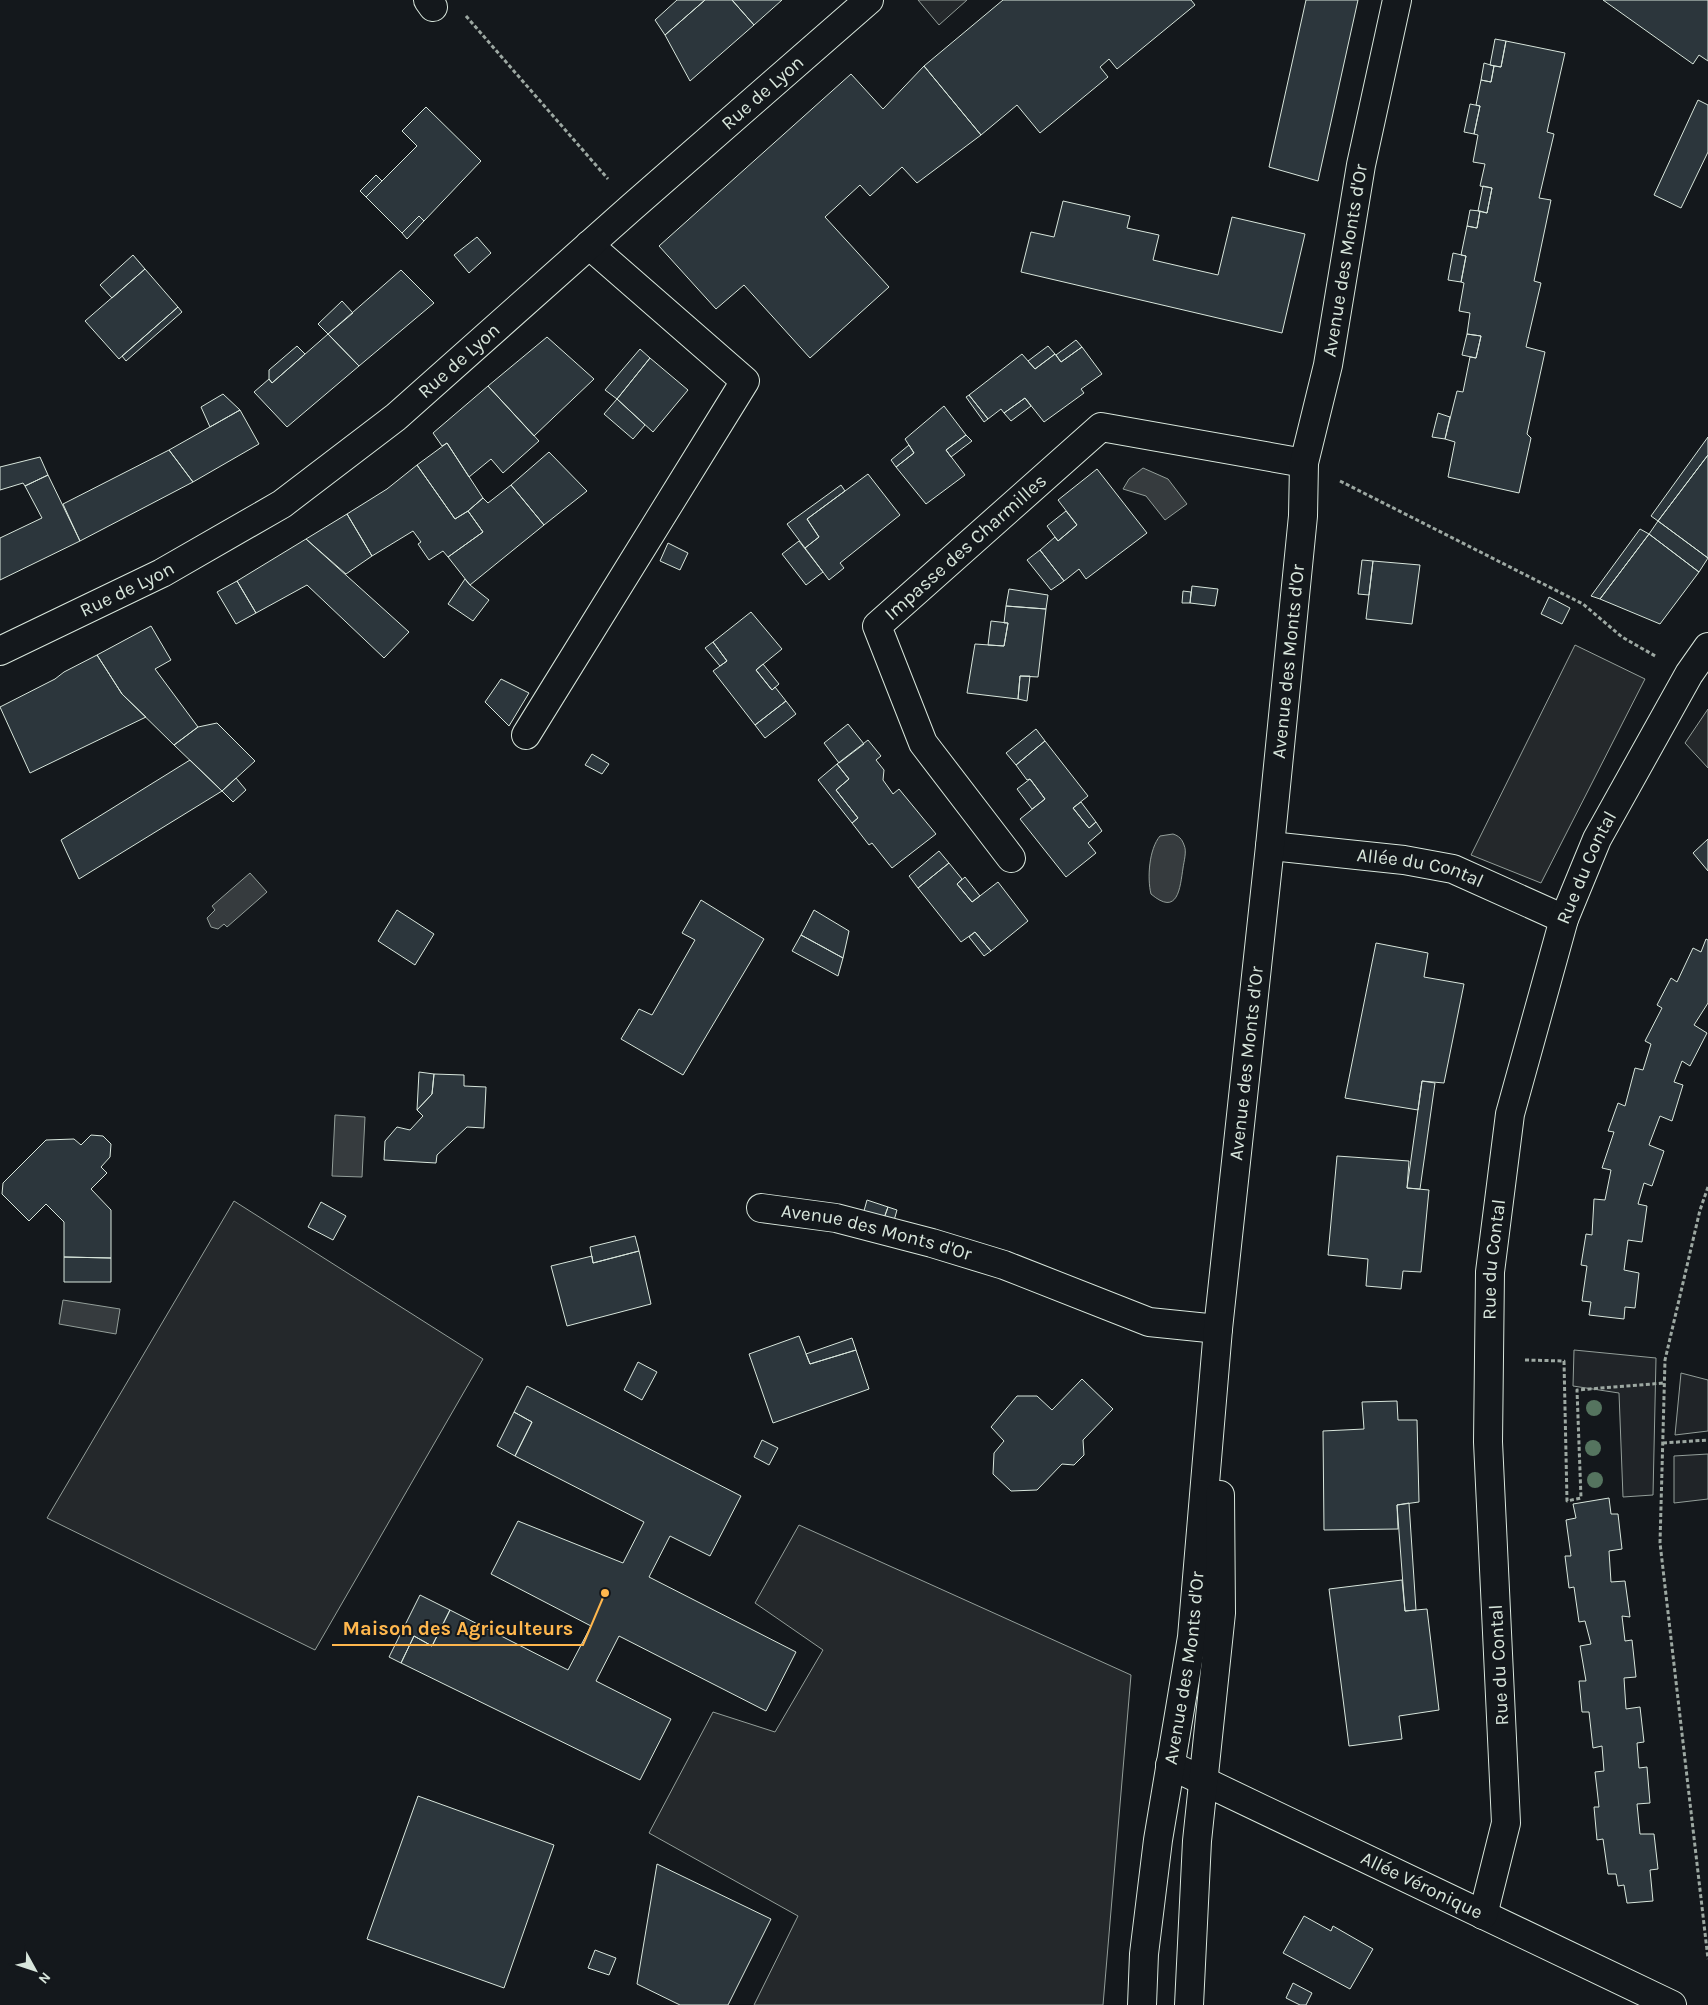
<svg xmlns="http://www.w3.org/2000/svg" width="1708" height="2005" font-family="Karla,sans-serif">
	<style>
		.green { fill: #202428; stroke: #939e99 }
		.parking { fill: #24282b; stroke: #939e99 }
		.water { fill: #363b3e; stroke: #939e99 }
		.building { fill: #2c363c; stroke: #d8e6dc }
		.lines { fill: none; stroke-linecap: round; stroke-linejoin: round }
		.minor-casing { stroke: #d8e6dc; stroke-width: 30 }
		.tertiary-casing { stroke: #d8e6dc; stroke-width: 30 }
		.primary-casing { stroke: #d8e6dc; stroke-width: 30 }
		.path { stroke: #9da8a2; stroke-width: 3; stroke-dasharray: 4 2.5; stroke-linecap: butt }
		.minor { stroke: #14181c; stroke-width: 28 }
		.tertiary { stroke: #14181c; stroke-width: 28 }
		.primary { stroke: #14181c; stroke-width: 28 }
		.tree { fill: #55745f }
		.labels { text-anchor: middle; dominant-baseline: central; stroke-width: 4; stroke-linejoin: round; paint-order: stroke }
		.street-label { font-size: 19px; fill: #d8e6dc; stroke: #14181c }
		.leader { fill: none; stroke: #ffb74d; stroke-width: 2 }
		.callout-dot { fill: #ffb74d; stroke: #14181c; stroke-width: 2 }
		.callout-label { font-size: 20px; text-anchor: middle; font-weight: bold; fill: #ffb74d; stroke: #14181c; stroke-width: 4; stroke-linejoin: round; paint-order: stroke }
	</style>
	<rect width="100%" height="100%" fill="#14181c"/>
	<path class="green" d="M1574 1350 1656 1358 1653 1495 1623 1497 1619 1393 1573 1386Z
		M1681 1373 1708 1380V1431L1675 1435Z
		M1708 1454V1499L1674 1503V1456Z"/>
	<path class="parking" d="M918 0H967L939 25Z
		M1575 645 1645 679 1541 883 1471 855Z
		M1708 709V768L1685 743Z
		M234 1201 483 1359 315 1650 47 1518Z
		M799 1525 1131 1675 1103 2005H754L798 1916 649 1833 713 1712 775 1732 823 1650 755 1603Z"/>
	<path class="water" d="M1143 468 1168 479 1187 504 1165 520 1146 496 1123 489 1129 479Z
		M1173 834C1179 836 1182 839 1184 845 1187 851 1184 861 1183 868 1180 888 1178 917 1151 894 1147 878 1149 849 1160 836Z
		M250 873 267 892 227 927 224 924 218 929 211 927 207 918 215 910 212 906Z
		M335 1115 365 1117 362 1177 332 1176Z
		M63 1300 120 1309 116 1334 59 1324Z"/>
	<path class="building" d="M677 0H705L665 35 655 20Z
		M705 0H732L754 25 690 81 665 35Z
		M732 0H782L754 25Z
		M1003 0H1191L1195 5 1117 69 1109 59 1100 67 1108 77 1040 133 1017 105 981 135 924 66Z
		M1306 0H1358L1318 181 1269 167Z
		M1603 0H1708V61L1699 55 1693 64Z
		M1495 39 1506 41 1501 67 1490 65Z
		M1506 41 1565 53 1547 132 1554 134 1539 198 1551 200 1534 281 1541 283 1526 347 1545 352 1527 434 1531 438 1519 493 1448 477 1455 442 1445 439 1457 391 1463 392 1470 357 1476 358 1481 336 1467 334 1470 313 1459 311 1464 283 1461 282 1466 256 1461 255 1467 226 1477 228 1480 211 1487 213 1492 188 1480 186 1485 164 1473 162 1478 135 1474 134 1480 106 1476 105 1481 80 1491 82 1494 66 1501 67Z
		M1484 63 1494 66 1491 82 1481 80Z
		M924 66 981 135 917 183 902 167 870 196 860 185 825 217 889 287 810 358 744 285 716 309 659 246 851 74 883 109Z
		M1698 100 1708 105V152L1681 208 1654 195Z
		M1470 104 1480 106 1474 134 1464 132Z
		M426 107 481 161 424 221 419 216 402 233 366 197 417 146 402 131Z
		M376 175 382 181 366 197 360 191Z
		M1483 186 1492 188 1487 213 1478 211Z
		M1063 201 1130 216 1127 228 1159 235 1153 260 1218 275 1232 217 1305 234 1282 333 1021 272 1031 232 1054 237Z
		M1470 210 1480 211 1477 228 1467 226Z
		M419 216 424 221 407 239 402 233Z
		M477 237 491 253 469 273 454 255Z
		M1453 253 1466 256 1461 282 1448 280Z
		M133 255 145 269 112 298 100 285Z
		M145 269 178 307 119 359 85 321Z
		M401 270 434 303 359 366 328 334Z
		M342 301 353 313 328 334 318 324Z
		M178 307 182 312 126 361 122 356Z
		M328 334 359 366 287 427 254 392 269 379 272 383Z
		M1467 334 1481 336 1476 358 1462 355Z
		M547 337 594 379 534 436 488 386Z
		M1076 340 1082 347 1061 362 1056 355Z
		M297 346 305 354 272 383 269 379V370Z
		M1048 346 1055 354 1035 369 1028 361Z
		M1082 347 1102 374 1081 389 1084 393 1044 422 1025 398 1004 413 1001 409 988 419 969 395 1022 354 1035 369 1055 354 1061 362Z
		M640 349 650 358 617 399 605 390Z
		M650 358 688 390 653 432 617 399Z
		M488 386 539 441 503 473 491 459 469 477 447 443 442 446 433 433Z
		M223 394 240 410 210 427 201 407Z
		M969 395 988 419 984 422 966 397Z
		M1025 398 1031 406 1011 421 1004 413Z
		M617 399 645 425 633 439 604 414Z
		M944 406 966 435 946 450 965 475 926 504 896 467 914 453 905 439Z
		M240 410 259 444 193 482 169 450Z
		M1438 413 1450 417 1445 439 1432 437Z
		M966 435 972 441 951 457 946 450Z
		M1708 437V455L1658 521 1651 516Z
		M447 443 483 498 468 511 455 519 417 465Z
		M909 445 914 453 896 467 891 460Z
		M169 450 193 482 80 541 63 504Z
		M549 452 587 491 544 525 511 485Z
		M1708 455V558L1658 521Z
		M40 457 48 475 25 486 23 483 0 490V467Z
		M417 465 455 519 468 511 483 532 448 557 443 551 429 560 418 544 421 542 413 531 372 556 347 514 387 489Z
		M1097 469 1147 533 1086 579 1079 569 1064 581 1040 550 1055 537 1058 541 1077 525 1058 500Z
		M868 474 900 515 840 563 844 568 829 580 805 548 819 537 807 519Z
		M48 475 80 541 0 580V538L42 518 25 486Z
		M511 485 544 525 470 585 448 557 483 532 468 511 483 498 488 503Z
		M841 485 845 491 807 519 819 537 805 548 787 524Z
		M1066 511 1077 525 1058 541 1047 526Z
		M347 514 372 556 346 574 306 539Z
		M1658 521 1708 558 1699 572 1649 534Z
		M1640 529 1649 534 1600 599 1591 596Z
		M1649 534 1699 572 1660 624 1600 599Z
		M306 539 409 632 384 658 307 585 256 613 237 581Z
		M799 541 823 572 806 585 782 554Z
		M668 543 688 553 680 570 660 561Z
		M1040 550 1064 581 1051 590 1027 560Z
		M1362 560 1373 561 1369 595 1358 594Z
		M1373 561 1420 565 1412 624 1366 619Z
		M465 579 470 585 489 600 473 621 448 604Z
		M237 581 256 613 236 624 217 592Z
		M1192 586 1218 589 1215 606 1190 603Z
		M1009 589 1048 595 1046 609 1006 606Z
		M1183 591 1191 592 1190 603H1182Z
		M1549 597 1570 608 1562 624 1541 614Z
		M1006 606 1046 609 1038 677 1020 676 1018 699 967 693 975 644 1004 646 1008 623H1004Z
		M751 612 782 649 756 670 772 690 775 687 786 701 755 725 713 671 727 661 713 642Z
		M991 621 1008 623 1004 646 988 645Z
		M151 626 171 660 155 669 198 727 174 745 122 694 97 655Z
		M713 642 727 661 720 666 705 648Z
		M97 655 122 694 146 717 30 773 0 707 55 679 64 672Z
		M763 664 779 684 772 690 756 670Z
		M1020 676H1030L1027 701 1018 699Z
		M501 679 529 693 509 726 485 702Z
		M786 701 796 714 765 738 755 725Z
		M217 723 255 761 222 791 174 745 198 727Z
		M848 724 864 744 839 763 824 743Z
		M1036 729 1045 741 1016 765 1006 753Z
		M868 740 881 756 876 760 884 770 883 780 893 794 899 789 936 834 892 868 872 843 869 845 852 823 858 818 836 790 849 779 837 764Z
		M1045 741 1088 796 1073 808 1089 828 1096 822 1102 831 1088 843 1096 853 1066 877 1020 819 1045 799 1030 779 1027 780 1016 765Z
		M592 754 609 764 602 774 585 765Z
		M190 760 222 791 79 879 61 840Z
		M837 764 849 779 836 790 858 818 852 823 818 780Z
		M236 778 246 790 233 802 222 791Z
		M1030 779 1045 799 1032 809 1017 789Z
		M1081 802 1096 822 1089 828 1073 808Z
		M1708 839V871L1693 853Z
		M939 851 949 863 918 888 909 876Z
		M949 863 962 879 957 884 972 902 998 882 1028 921 991 951 975 932 961 942 918 888Z
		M965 877 980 896 972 902 957 884Z
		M701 900 764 939 683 1075 621 1039 639 1009 652 1015 695 940 682 933Z
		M397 910 434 934 415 965 378 941Z
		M814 910 849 931 843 958 801 935Z
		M975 932 991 951 984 956 969 937Z
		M801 935 843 958 838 976 792 951Z
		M1706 939 1708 940V1003L1694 1025 1707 1033 1690 1066 1682 1061 1674 1082 1683 1085 1672 1121 1660 1116 1649 1145 1664 1151 1652 1186 1644 1183 1638 1204 1647 1206 1642 1242 1628 1240 1624 1270 1639 1273 1635 1308 1625 1307 1624 1319 1589 1315 1591 1302 1582 1301 1587 1266 1581 1265 1586 1234 1592 1235 1594 1199 1605 1200 1611 1170 1602 1168 1614 1132 1608 1131 1618 1103 1625 1106 1635 1068 1643 1070 1651 1044 1645 1041 1662 1008 1657 1005 1671 978 1677 982 1693 948 1701 952Z
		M1376 943 1428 953 1424 977 1464 984 1444 1083 1422 1081 1418 1110 1345 1098Z
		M419 1072 434 1074 432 1094 417 1110Z
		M434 1074 464 1075V1086L486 1087 484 1128 467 1127 437 1155 436 1163 384 1160 385 1141 397 1127 410 1130 423 1116 417 1110 432 1094Z
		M1422 1081 1435 1083 1420 1189 1407 1188Z
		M91 1135 103 1136 111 1144 110 1157 101 1167 107 1173 91 1189 111 1210V1258L64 1257V1222L46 1204 29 1221 2 1194 3 1183 46 1140 74 1139 81 1145Z
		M1337 1156 1409 1161 1407 1188 1429 1190 1421 1272 1403 1271 1401 1289 1366 1286 1368 1259 1328 1255Z
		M867 1200 888 1207 883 1221 862 1218Z
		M321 1202 346 1216 333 1240 308 1227Z
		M888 1207 897 1210 893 1224 883 1221Z
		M635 1236 639 1251 593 1263 590 1247Z
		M639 1251 651 1304 567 1326 551 1266 592 1256 593 1263Z
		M64 1257 111 1258V1282H64Z
		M799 1336 810 1364 856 1350 869 1389 773 1423 749 1354Z
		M852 1338 856 1350 810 1364 806 1354Z
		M638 1362 657 1372 642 1400 624 1390Z
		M1082 1379 1113 1409 1083 1440 1084 1455 1074 1465 1062 1464 1037 1490 1011 1491 993 1474 994 1453 1004 1441 991 1427 1017 1396H1037L1052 1410Z
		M527 1386 741 1496 710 1556 670 1536 649 1577 796 1652 766 1711 619 1636 596 1681 671 1719 640 1780 401 1663 414 1636 432 1646 450 1610 568 1670 591 1626 491 1574 518 1521 623 1563 644 1522 515 1456 532 1422 514 1412Z
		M1397 1401 1398 1420H1417L1419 1502 1397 1505 1398 1529 1324 1530 1323 1431 1364 1429 1362 1402Z
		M514 1412 532 1422 515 1456 497 1446Z
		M762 1440 778 1448 769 1465 754 1457Z
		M1609 1498 1611 1514H1618L1622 1549 1609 1551 1611 1582 1625 1581 1630 1617 1622 1616 1625 1641 1632 1640 1636 1677 1624 1678 1626 1709 1640 1707 1644 1742 1637 1743 1639 1768 1647 1767 1650 1803 1637 1804 1640 1834H1654L1658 1869 1650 1870 1653 1901 1628 1903H1627L1624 1885 1618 1886 1616 1874H1608L1603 1839 1597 1840 1594 1807H1599L1595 1772 1604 1771 1602 1746 1593 1748 1589 1712H1582L1579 1681H1586L1580 1646 1591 1644 1585 1621 1579 1622 1574 1587 1569 1588 1565 1556H1571L1566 1520 1576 1518 1573 1504Z
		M1409 1503 1416 1610 1405 1611 1397 1505Z
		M1402 1580 1405 1611 1427 1609 1439 1710 1399 1716 1402 1739 1349 1746 1329 1589Z
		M420 1595 450 1610 432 1646 414 1636 401 1663 389 1657Z
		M418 1796 554 1845 504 1988 367 1939Z
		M657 1864 771 1919 728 2005H680L637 1984Z
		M1304 1916 1331 1931 1333 1926 1373 1949 1350 1989 1283 1953Z
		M595 1950 616 1958 609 1975 588 1968Z
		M1293 1983 1312 1993 1306 2005H1300L1286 1998Z"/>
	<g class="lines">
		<defs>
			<g id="minor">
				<path d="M428 0 433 7"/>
				<path d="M526 735 745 381 589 245"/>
				<path id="s1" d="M1270 846 1404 860 1453 869 1564 919"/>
				<path id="s2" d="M1011 858 923 743 877 626 1101 427 1304 463"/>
				<path id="s3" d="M761 1208 836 1218 932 1243 1004 1265 1149 1322 1218 1329"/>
				<path id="s4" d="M1170 1765 1672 2005"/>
				<path id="s5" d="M1483 1915 1506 1823 1488 1442 1490 1272 1510 1114 1564 919 1597 839 1689 674 1708 647"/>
			</g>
			<g id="tertiary">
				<path id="s6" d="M0 651 162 573 282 504 396 417 632 207 869 0"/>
			</g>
			<g id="primary">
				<path id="s7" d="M1142 2005 1144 1954 1158 1840 1192 1637 1218 1329 1270 846 1303 516 1304 463 1328 365 1361 165 1397 0"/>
				<path d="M1189 2005 1197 1841 1221 1613 1220 1495"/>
			</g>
		</defs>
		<use href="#minor" class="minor-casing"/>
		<use href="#tertiary" class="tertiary-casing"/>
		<use href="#primary" class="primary-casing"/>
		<path class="path" d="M466 16 608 179
			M1340 481 1583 604 1622 637 1657 657
			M1708 1187 1700 1210 1665 1360 1660 1543 1708 1959
			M1525 1360 1564 1361 1567 1501 1581 1498 1577 1390 1664 1383
			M1663 1443 1708 1440"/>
		<use href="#minor" class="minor"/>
		<use href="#tertiary" class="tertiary"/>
		<use href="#primary" class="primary"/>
	</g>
	<g class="tree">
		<circle cx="1594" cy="1408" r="8"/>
		<circle cx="1593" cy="1448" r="8"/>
		<circle cx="1595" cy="1480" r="8"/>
	</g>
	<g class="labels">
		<g class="street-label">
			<text stroke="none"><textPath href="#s6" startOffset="951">Rue de Lyon</textPath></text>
			<text stroke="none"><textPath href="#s7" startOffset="1758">Avenue des Monts d'Or</textPath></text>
			<text stroke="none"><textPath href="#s6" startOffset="546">Rue de Lyon</textPath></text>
			<text stroke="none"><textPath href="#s2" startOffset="389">Impasse des Charmilles</textPath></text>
			<text stroke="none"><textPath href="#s6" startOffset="141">Rue de Lyon</textPath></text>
			<text stroke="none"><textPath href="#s7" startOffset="1352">Avenue des Monts d'Or</textPath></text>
			<text stroke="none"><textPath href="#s5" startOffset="1064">Rue du Contal</textPath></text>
			<text stroke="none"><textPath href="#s1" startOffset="152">Allée du Contal</textPath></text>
			<text stroke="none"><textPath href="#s7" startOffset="948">Avenue des Monts d'Or</textPath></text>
			<text stroke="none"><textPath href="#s3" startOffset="118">Avenue des Monts d'Or</textPath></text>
			<text stroke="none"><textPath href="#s5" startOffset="659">Rue du Contal</textPath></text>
			<text transform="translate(1499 1665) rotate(-93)">Rue du Contal</text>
			<text stroke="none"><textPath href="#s7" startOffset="340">Avenue des Monts d'Or</textPath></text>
			<text stroke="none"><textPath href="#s4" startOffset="279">Allée Véronique</textPath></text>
		</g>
	</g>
	<path class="leader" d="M605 1593L583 1645H332"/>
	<circle class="callout-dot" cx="605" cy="1593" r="5"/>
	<g class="callout-label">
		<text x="458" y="1635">Maison des Agriculteurs</text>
	</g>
	<g transform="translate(35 1970) rotate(130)" stroke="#14181c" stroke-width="4" paint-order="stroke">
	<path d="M0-4L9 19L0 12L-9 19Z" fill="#d8e6dc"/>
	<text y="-8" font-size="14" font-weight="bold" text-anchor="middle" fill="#d8e6dc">N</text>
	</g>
</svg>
